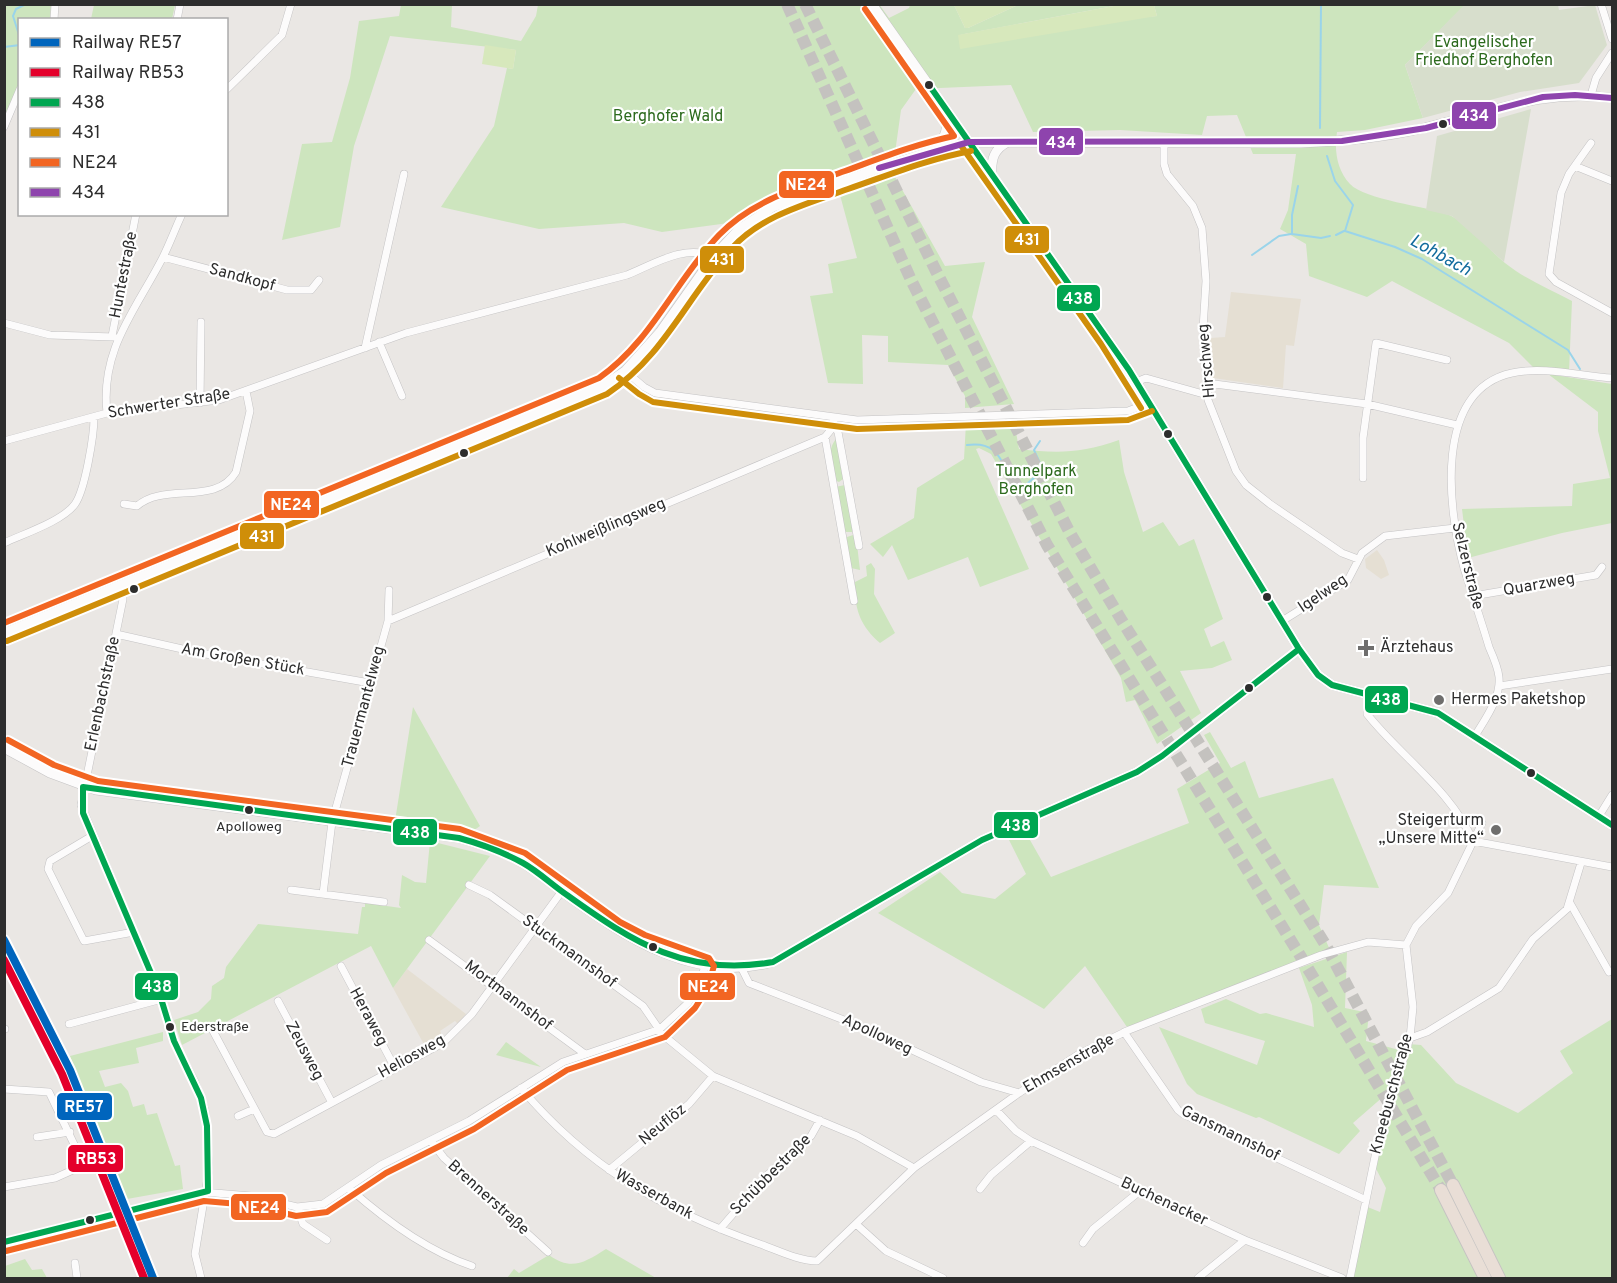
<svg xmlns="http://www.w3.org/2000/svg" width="1617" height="1283" font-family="Overpass,sans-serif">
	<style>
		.education { fill: #e5dfd3 }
		.green { fill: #cde5be }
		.cemetery { fill: #d7decc }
		.pitch { fill: #d7e8bc }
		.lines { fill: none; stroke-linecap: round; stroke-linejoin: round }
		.stream { stroke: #9ad4ea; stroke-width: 2 }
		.highway-tunnel { stroke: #c4c2bf; stroke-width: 12; stroke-dasharray: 12 6; stroke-linecap: butt }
		.street-casing { stroke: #c4c3c4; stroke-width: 8 }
		.secondary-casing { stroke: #c4c3c4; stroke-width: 10 }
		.highway-casing { stroke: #c6c4c3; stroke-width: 14 }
		.street { stroke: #fcfbfb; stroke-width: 7 }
		.secondary { stroke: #fcfbfb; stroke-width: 9 }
		.highway { stroke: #e9ded6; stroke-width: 12 }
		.bus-1-casing { stroke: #fff; stroke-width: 10 }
		.bus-2-casing { stroke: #fff; stroke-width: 10 }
		.bus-3-casing { stroke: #fff; stroke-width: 10 }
		.bus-4-casing { stroke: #fff; stroke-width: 10 }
		.bus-1 { stroke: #00a651; stroke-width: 6 }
		.bus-2 { stroke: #cf8e09; stroke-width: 6 }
		.bus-3 { stroke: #f26522; stroke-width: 6 }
		.bus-4 { stroke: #8e44ad; stroke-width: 6 }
		.rail-1-casing { stroke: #fff; stroke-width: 12 }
		.rail-2-casing { stroke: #fff; stroke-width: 12 }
		.rail-1 { stroke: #0065bd; stroke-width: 8 }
		.rail-2 { stroke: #e4002b; stroke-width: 8 }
		.bus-dot { fill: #2d2d2d; stroke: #fff; stroke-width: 2 }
		.poi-dot { fill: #6f6e6d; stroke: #fff; stroke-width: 2 }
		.labels { text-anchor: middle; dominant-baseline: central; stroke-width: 4.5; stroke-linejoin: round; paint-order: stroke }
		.bus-label { font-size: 14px; fill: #2d2d2d; stroke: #fff }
		.park-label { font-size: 16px; fill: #2c6a1d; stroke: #fff }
		.street-label { font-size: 16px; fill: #2d2d2d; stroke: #fff }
		.poi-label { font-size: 16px; fill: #2d2d2d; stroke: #fff; text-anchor: start }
		.water-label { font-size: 18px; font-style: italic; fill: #116b9d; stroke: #fff }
		.line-badge { stroke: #fff; stroke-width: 2 }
		.badge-label { font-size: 16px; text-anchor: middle; font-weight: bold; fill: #fff }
	</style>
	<rect width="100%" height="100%" fill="#eae7e4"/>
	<path class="education" d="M1231 292 1301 299 1294 346 1286 345 1283 388 1213 378 1210 338 1225 337Z
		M1377 550 1384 560 1389 575 1381 579 1366 568 1365 559Z
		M407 969 466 1014 458 1024 455 1021 440 1031 443 1037 426 1048 393 988Z"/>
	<path class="green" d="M879 4 889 18 909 8 910 5H954L965 28H968L1018 5H1119L959 35 1157 16 1154 5H1465L1405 65 1423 118 1365 130 1337 132C1334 151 1337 170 1350 184 1365 200 1426 206 1449 215 1467 222 1489 250 1505 263 1525 279 1549 289 1572 301L1569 372 1537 371 1509 343 1392 281 1367 297 1309 276 1306 244 1280 229 1288 210 1296 154H1253L1237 115 1207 116 1202 135 1120 130 1033 132 1011 85 916 89 901 110 895 153 771 200 736 222 662 232 624 223 539 229 441 207 494 126 507 68 513 69 516 50 390 36 354 146 340 227 282 240 302 144 332 142 350 78 359 21 399 16 401 5H452L451 27 521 41 536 16 538 5Z
		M5 5H51L50 19 20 20 19 86 5 119Z
		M94 5V4L175 5 172 19H91Z
		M895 177 945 266 985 262 972 317 1014 404 965 408V396L948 365 888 362V336L862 335 863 384 828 383 810 296 833 293 828 264 857 258 840 195Z
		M1548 374 1612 384V523L1562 533 1468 558 1462 509 1572 506 1573 484 1610 478 1598 431V412Z
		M1014 421 1019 449C1059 454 1081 453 1119 440L1124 472 1143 532 1163 522 1179 546 1194 539 1223 619 1204 629 1211 647 1224 641 1232 660 1212 668 1180 671 1201 713 1157 744 1135 700 1126 702 1121 678 991 454 979 448 976 449 1029 569 980 587 968 557 908 580 892 545 883 557 870 544 914 518 917 488 964 459 966 423Z
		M836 439 843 479 839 482 834 480C832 465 826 451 836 439Z
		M845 485 854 527 852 532H846L842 529 835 487Z
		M853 535 856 536 860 570 851 568 844 538Z
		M871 563 875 569 874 594 895 633 880 643C860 626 854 608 855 582L867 576 866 566Z
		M413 707 480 826 473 831 395 821Z
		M1210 732 1231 768 1245 761 1259 798 1333 778 1379 888 1324 885 1319 925 1330 950 1127 1027 1085 966 1044 1009 878 913 940 872 962 893 995 899 1026 874 1009 840 1026 833 1051 877 1189 823 1177 789 1220 763 1204 735Z
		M430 841 490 856 393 988 371 946 182 1045 174 1020 198 1012 211 999 212 986 224 978 226 967 258 924 358 934 362 907H365V903L401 908 399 905 402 875 415 882 426 883Z
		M1347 952 1345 1008 1369 1013 1366 1041 1399 1050 1401 1058 1408 1044 1421 1045 1456 1083 1518 1113 1573 1073 1560 1051 1612 1019V1278H1350L1365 1206 1380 1212 1386 1188 1373 1163 1392 1089 1353 1123 1360 1131 1339 1154 1259 1117 1256 1118 1197 1094 1187 1084 1159 1027 1257 1065 1265 1041 1205 1023 1201 1009 1226 999 1260 1014 1266 1013 1314 1027 1312 1005 1299 968Z
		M163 1032V1041L136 1048 139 1063 99 1071 105 1087 121 1083 128 1091 133 1107 144 1104 147 1115 157 1113 175 1166 180 1165 183 1189 127 1199 70 1056Z
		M506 1042 541 1067 496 1055Z
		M606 1249 656 1278H507L514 1269 519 1273 549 1255C571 1271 584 1263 606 1249Z
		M25 1259 32 1270 42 1269 47 1278H5V1266Z"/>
	<path class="cemetery" d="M1465 4 1558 5 1559 10 1595 5 1607 45 1579 83 1520 92 1423 118 1405 65Z
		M1531 109 1504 262 1452 216 1426 210 1437 136Z"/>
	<path class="pitch" d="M954 5H1018L968 28H965Z
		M1119 5H1154L1157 16 960 49 958 35Z
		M485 45 516 50 513 69 482 64Z"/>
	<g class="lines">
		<path class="stream" d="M20 38 13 16 16 9 26 4
			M4 47 20 45
			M1320 128 1321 4
			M1327 156 1335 181 1353 205 1345 231 1395 247 1422 259 1568 350 1580 369
			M1298 186 1292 215V234L1321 238 1330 236
			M1336 235 1344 231
			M1252 255 1279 236 1291 234
			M967 445C1005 440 1000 471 1020 488
			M1028 483 1043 470 1034 450 1040 441"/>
		<path class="highway-tunnel" d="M787 4 912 282 1047 545 1301 957 1441 1190
			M805 4 936 271 1070 533 1122 621 1325 944 1453 1185"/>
		<defs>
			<path id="street" d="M1601 4 1612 39
				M54 20 55 4
				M177 20 180 4
				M226 90 282 35 291 4
				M1591 95 1596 78 1612 53
				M4 127 20 89
				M1164 142V164L1167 174 1193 206 1202 228 1206 281 1203 329 1208 400 1236 471 1246 485 1270 504 1342 553 1358 559
				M1591 143 1569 174 1561 193 1549 274 1556 282 1612 313
				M1575 166 1612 181
				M163 257 287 290H311L319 280
				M4 323 50 335 114 337
				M112 336 136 214
				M379 342 402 396
				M365 348 404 174
				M625 371 644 387 655 393 857 420 1128 411 1149 403
				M1136 382 1146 378 1207 395
				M1207 383 1367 404 1457 425
				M200 403 201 322
				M107 413C100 349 136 310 163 257 170 243 175 229 182 214
				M834 426 838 432 859 546
				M825 437 854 601
				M4 441 107 413 219 400 406 333 627 275C652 265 686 243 713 257
				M1363 478V438L1376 343 1447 360
				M124 504 137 506C164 482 216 506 236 472L250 411 246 391
				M4 543C23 534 63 521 75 504 85 490 94 436 94 417
				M121 585 123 599 81 805 159 992 174 1041 195 1082 205 1110 209 1170 195 1254 201 1278
				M1473 596 1596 575 1602 567
				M388 621 825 437 834 426 833 417
				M1282 621 1348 580 1362 553 1385 536 1455 528
				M116 634 200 653 370 683
				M1499 686 1612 669
				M1367 695V714C1400 756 1452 791 1473 841L1612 867
				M1475 736C1485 719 1501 698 1499 677 1498 667 1493 656 1489 647 1481 620 1472 594 1464 568 1448 510 1433 390 1512 373 1543 366 1581 376 1612 378
				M1599 816 1612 795
				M92 836 50 861 48 869 84 941 134 932
				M469 885 490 895 643 1006 663 1035 713 1076 857 1136 914 1168
				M291 890 384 902
				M323 894 332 822 388 621 389 590
				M1570 903 1609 972
				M429 940 585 1054
				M341 966 395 1068
				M742 969 749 983 867 1029 981 1082 1019 1093
				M278 1001 331 1101
				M69 1024 162 999
				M4 1029H5
				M212 1029 267 1132 274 1134 443 1043 472 1014 562 891
				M1124 1032 1178 1110 1183 1114 1366 1200
				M1410 1038 1427 1032 1499 988 1533 939 1567 909 1581 863
				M521 1088C587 1167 663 1210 760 1244 777 1250 799 1261 817 1261L914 1168 1019 1093 1079 1054 1129 1030 1321 955 1368 942 1406 945
				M4 1089 49 1092 84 1165 55 1178 4 1187
				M996 1110 1016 1131 1031 1141 1245 1240 1342 1278
				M238 1116 254 1109
				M37 1137 70 1132
				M431 1141 444 1158 548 1252
				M609 1170 689 1104 713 1076
				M349 1188C384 1219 427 1251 472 1266
				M980 1189 991 1175 1031 1141
				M297 1207 303 1224 327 1240
				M856 1224 886 1251 943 1278
				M720 1229 764 1178 811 1136 820 1120
				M4 1242 203 1192 251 1196 297 1207 323 1204 381 1165 469 1121 563 1062 660 1029 688 1003 699 985 705 966
				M1083 1243 1093 1229 1140 1191
				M75 1263 77 1278
				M1198 1278 1245 1240
				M1350 1278 1379 1137 1410 1038 1413 1007 1406 945 1416 926 1448 893 1482 823"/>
			<path id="secondary" d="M872 4 1129 370 1299 649 1318 675 1332 685 1438 713 1612 825
				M934 150C946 138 949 127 945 111
				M992 174C991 159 994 149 1008 142
				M4 633 603 386 625 371 660 332 713 257 739 229 773 207 877 169 934 150 969 142 1301 143C1343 141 1384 138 1424 128 1493 112 1540 89 1612 98
				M4 748 50 773 96 790 459 838C480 844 500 850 519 861 535 869 549 882 564 893 625 937 694 984 773 962L982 840 1137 772 1162 756 1299 649"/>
			<path id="highway" d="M1453 1185 1499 1278
				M1441 1190 1485 1278"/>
		</defs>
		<use href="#street" class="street-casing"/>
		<use href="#secondary" class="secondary-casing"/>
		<use href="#highway" class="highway-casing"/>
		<use href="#street" class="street"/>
		<use href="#secondary" class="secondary"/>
		<use href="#highway" class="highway"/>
		<defs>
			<path id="bus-1" d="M929 85 1129 370 1299 649 1318 675 1332 685 1438 713 1612 825
				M83 787 459 838C481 844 503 852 523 863 539 872 552 885 567 895 634 943 687 977 773 962L982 840 1137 772 1162 756 1299 649
				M83 787V813L159 992 174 1041 201 1098 207 1126 208 1191
				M4 1242 208 1191"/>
			<path id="bus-2" d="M962 147 1101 344 1141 408
				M619 378 639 394 653 402 857 429 1128 420 1152 411
				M7 641 607 394C665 355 686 298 731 249 762 215 807 204 848 189 889 175 928 159 971 151"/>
			<path id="bus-3" d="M4 623 599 378C652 341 675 281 719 235 753 200 800 187 845 171 881 158 916 144 954 136L865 9
				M6 1251 204 1201 250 1205 296 1216 327 1212 386 1173 474 1129 567 1070 665 1037 695 1008 707 989 714 966 709 958 645 935 620 922 525 853 460 829 98 781 54 765 8 740"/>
			<path id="bus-4" d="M879 168 969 142 1342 141 1426 128 1543 97 1575 95 1612 98"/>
		</defs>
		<use href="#bus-1" class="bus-1-casing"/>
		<use href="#bus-2" class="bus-2-casing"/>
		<use href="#bus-3" class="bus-3-casing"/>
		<use href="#bus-4" class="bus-4-casing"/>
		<use href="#bus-1" class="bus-1"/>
		<use href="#bus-2" class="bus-2"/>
		<use href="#bus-3" class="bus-3"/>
		<use href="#bus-4" class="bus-4"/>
		<defs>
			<path id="rail-1" d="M4 940 70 1070 153 1278"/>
			<path id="rail-2" d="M4 960 62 1074 144 1278"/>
		</defs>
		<use href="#rail-1" class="rail-1-casing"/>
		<use href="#rail-2" class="rail-2-casing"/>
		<use href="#rail-1" class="rail-1"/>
		<use href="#rail-2" class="rail-2"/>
	</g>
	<g class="bus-dot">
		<circle cx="929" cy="85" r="5"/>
		<circle cx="1443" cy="124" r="5"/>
		<circle cx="1168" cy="434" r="5"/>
		<circle cx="464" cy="453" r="5"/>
		<circle cx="134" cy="589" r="5"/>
		<circle cx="1267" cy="597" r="5"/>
		<circle cx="1249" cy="688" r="5"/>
		<circle cx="1531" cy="773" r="5"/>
		<circle cx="249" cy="810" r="5"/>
		<circle cx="653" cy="947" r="5"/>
		<circle cx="170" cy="1027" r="5"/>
		<circle cx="90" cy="1220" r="5"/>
	</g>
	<g class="poi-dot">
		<path d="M1363 639h6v6h6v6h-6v6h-6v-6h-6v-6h6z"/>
		<circle cx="1439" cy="700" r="6"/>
		<circle cx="1496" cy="830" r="6"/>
	</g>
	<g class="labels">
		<g class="bus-label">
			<text x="249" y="827">Apolloweg</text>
			<text x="181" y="1027" text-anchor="start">Ederstraße</text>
		</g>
		<g class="park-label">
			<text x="1484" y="43">Evangelischer<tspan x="1484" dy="18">Friedhof Berghofen</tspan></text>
			<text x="668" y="117">Berghofer Wald</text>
			<text x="1036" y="472">Tunnelpark<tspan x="1036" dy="18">Berghofen</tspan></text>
		</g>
		<g class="street-label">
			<text transform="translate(124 275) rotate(-79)">Huntestraße</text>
			<text transform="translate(242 278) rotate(15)">Sandkopf</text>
			<text transform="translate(1207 361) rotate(-95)">Hirschweg</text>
			<text transform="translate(169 404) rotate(-9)">Schwerter Straße</text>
			<text transform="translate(606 528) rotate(-23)">Kohlweißlingsweg</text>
			<text transform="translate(1467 566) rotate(76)">Selzerstraße</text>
			<text transform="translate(1539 585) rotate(-10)">Quarzweg</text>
			<text transform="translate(1323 594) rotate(-34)">Igelweg</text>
			<text transform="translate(243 660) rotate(10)">Am Großen Stück</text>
			<text transform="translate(103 694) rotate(-78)">Erlenbachstraße</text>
			<text transform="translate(364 707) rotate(-75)">Trauermantelweg</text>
			<text transform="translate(569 952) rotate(36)">Stuckmannshof</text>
			<text transform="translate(508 996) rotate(37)">Mortmannshof</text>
			<text transform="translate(368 1017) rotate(62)">Heraweg</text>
			<text transform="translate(877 1035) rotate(25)">Apolloweg</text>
			<text transform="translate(304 1051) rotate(62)">Zeusweg</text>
			<text transform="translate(412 1057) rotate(-29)">Heliosweg</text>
			<text transform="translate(1069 1064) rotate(-30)">Ehmsenstraße</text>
			<text transform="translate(1392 1094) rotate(-75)">Kneebuschstraße</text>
			<text transform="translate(663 1125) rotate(-39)">Neuflöz</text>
			<text transform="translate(1230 1134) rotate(26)">Gansmannshof</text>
			<text transform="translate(771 1175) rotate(-45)">Schübbestraße</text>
			<text transform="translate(654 1195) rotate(29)">Wasserbank</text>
			<text transform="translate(488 1198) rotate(42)">Brennerstraße</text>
			<text transform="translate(1164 1202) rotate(25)">Buchenacker</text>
		</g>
		<g class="poi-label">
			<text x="1380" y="648">Ärztehaus</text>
			<text x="1451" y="700">Hermes Paketshop</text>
			<text x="1484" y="821" text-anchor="end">Steigerturm<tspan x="1484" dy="18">„Unsere Mitte“</tspan></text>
		</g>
		<g class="water-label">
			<text transform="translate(1440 256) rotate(29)">Lohbach</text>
		</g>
	</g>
	<g class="line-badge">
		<rect x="1451" y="101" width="46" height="29" rx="6" fill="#8e44ad"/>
		<rect x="1038" y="127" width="46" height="29" rx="6" fill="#8e44ad"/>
		<rect x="778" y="170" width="57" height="29" rx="6" fill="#f26522"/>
		<rect x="1004" y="225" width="46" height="29" rx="6" fill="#cf8e09"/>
		<rect x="699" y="245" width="46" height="29" rx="6" fill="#cf8e09"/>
		<rect x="1056" y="284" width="45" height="28" rx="6" fill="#00a651"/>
		<rect x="263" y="490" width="57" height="29" rx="6" fill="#f26522"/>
		<rect x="239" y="522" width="46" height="28" rx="6" fill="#cf8e09"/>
		<rect x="1364" y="685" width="45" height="29" rx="6" fill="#00a651"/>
		<rect x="993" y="811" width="46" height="28" rx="6" fill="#00a651"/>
		<rect x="392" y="818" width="46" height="28" rx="6" fill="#00a651"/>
		<rect x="134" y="972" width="45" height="29" rx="6" fill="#00a651"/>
		<rect x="679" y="972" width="57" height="29" rx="6" fill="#f26522"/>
		<rect x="56" y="1092" width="57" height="29" rx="6" fill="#0065bd"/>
		<rect x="67" y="1144" width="57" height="29" rx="6" fill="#e4002b"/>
		<rect x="230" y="1193" width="57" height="28" rx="6" fill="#f26522"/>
	</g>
	<g class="badge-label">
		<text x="1474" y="121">434</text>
		<text x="1061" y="148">434</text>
		<text x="806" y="190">NE24</text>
		<text x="1027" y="245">431</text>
		<text x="722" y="265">431</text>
		<text x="1078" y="304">438</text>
		<text x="291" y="510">NE24</text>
		<text x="262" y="542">431</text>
		<text x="1386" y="705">438</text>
		<text x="1016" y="831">438</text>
		<text x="415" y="838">438</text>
		<text x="157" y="992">438</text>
		<text x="708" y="992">NE24</text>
		<text x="84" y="1112">RE57</text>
		<text x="96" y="1164">RB53</text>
		<text x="259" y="1213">NE24</text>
	</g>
	<rect width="1617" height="1283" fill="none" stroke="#2d2d2d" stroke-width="12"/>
	<rect x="18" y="18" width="210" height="198" fill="#ffffff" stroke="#ababab" stroke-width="1.5"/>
	<rect x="30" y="38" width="30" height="9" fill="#0065bd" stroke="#ababab" stroke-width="1.5"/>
	<text x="72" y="48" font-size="18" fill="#2d2d2d">Railway RE57</text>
	<rect x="30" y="68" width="30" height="9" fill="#e4002b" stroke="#ababab" stroke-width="1.5"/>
	<text x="72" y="78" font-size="18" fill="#2d2d2d">Railway RB53</text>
	<rect x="30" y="98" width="30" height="9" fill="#00a651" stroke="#ababab" stroke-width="1.5"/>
	<text x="72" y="108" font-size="18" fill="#2d2d2d">438</text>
	<rect x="30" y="128" width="30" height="9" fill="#cf8e09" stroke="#ababab" stroke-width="1.5"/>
	<text x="72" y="138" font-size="18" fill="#2d2d2d">431</text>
	<rect x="30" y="158" width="30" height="9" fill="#f26522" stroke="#ababab" stroke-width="1.5"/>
	<text x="72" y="168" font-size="18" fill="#2d2d2d">NE24</text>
	<rect x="30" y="188" width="30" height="9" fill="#8e44ad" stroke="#ababab" stroke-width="1.5"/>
	<text x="72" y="198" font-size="18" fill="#2d2d2d">434</text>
</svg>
